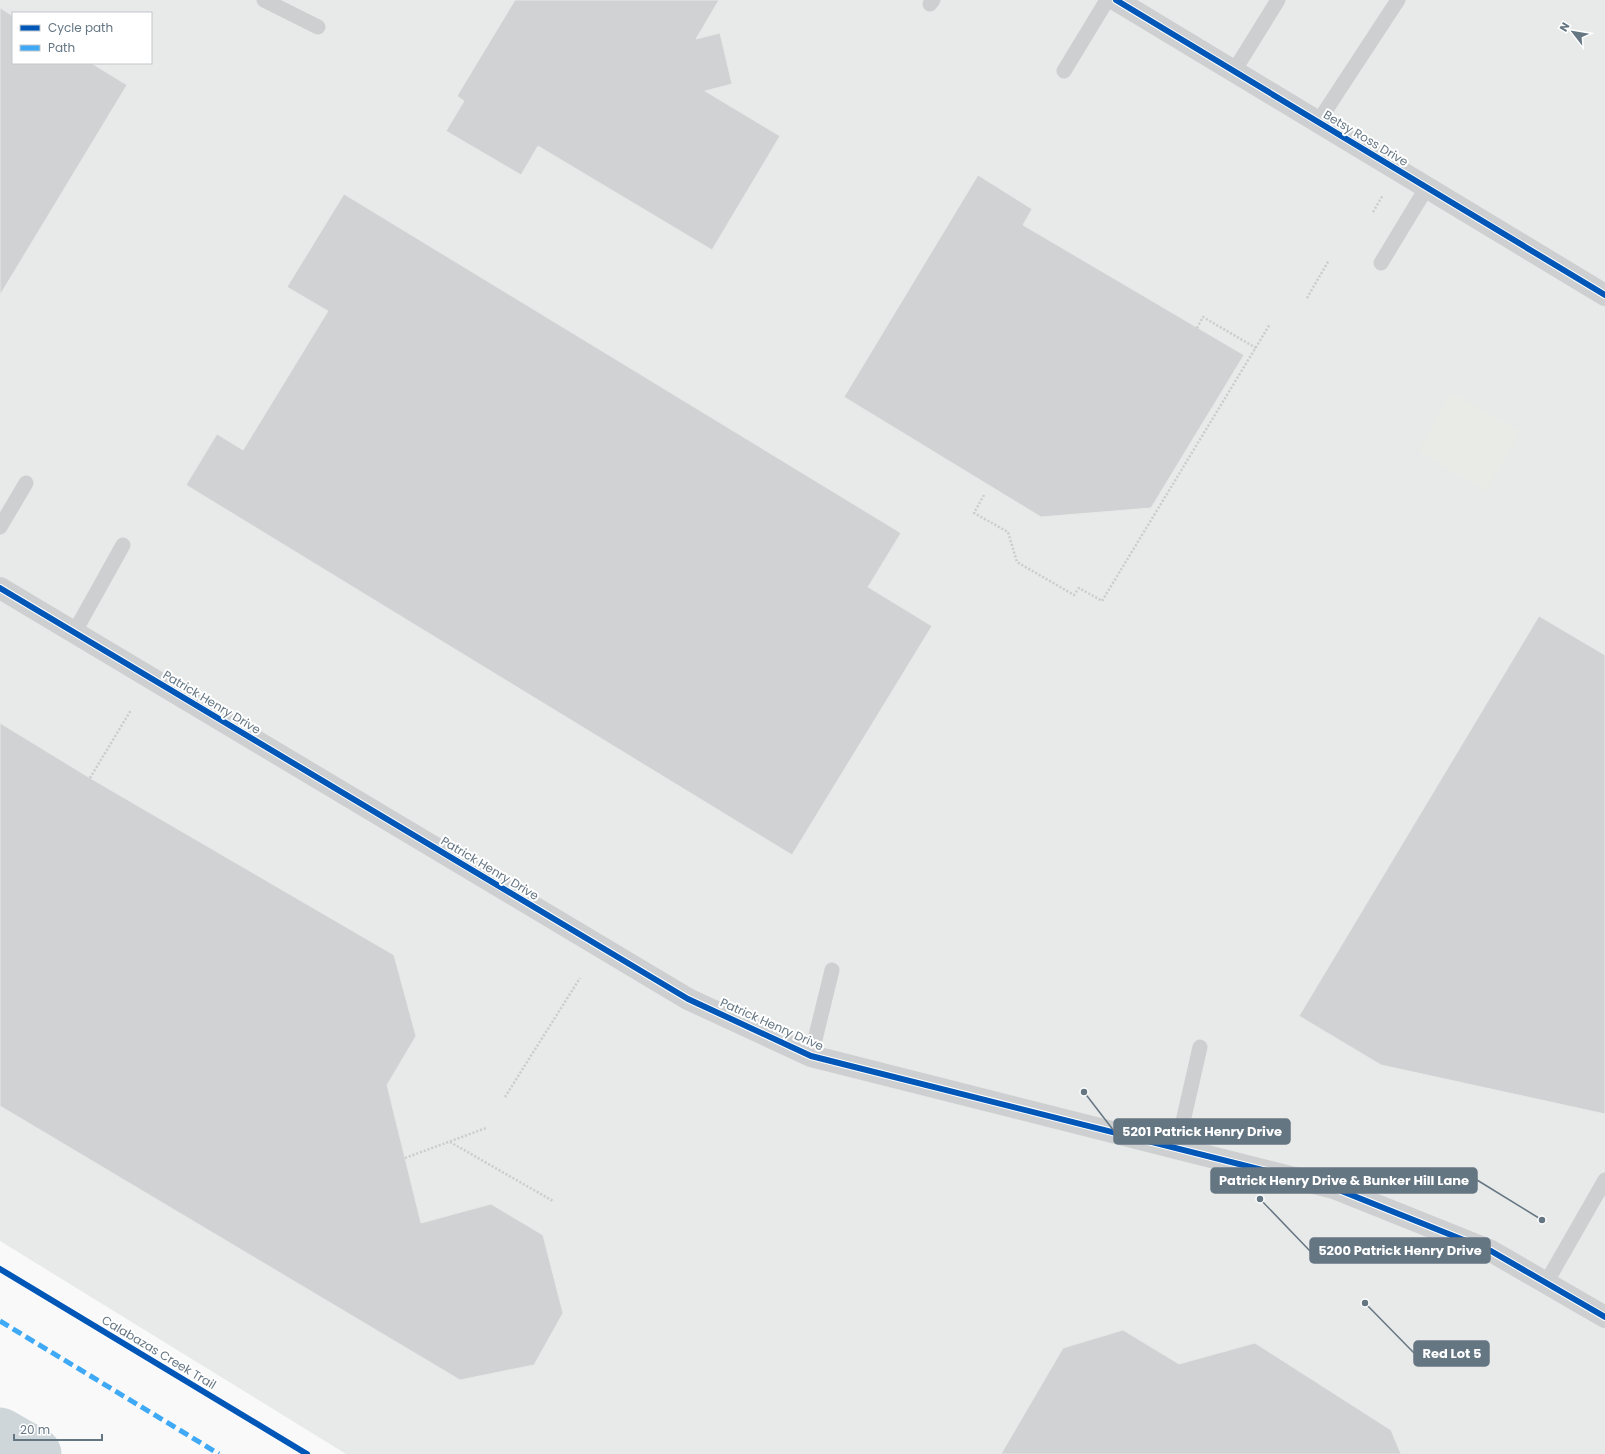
<svg xmlns="http://www.w3.org/2000/svg" width="1605" height="1454" font-family="Poppins,sans-serif">
	<style>
		.built { fill: #e8e9e9; fill-rule: evenodd }
		.green { fill: #e8ebe6 }
		.lines { fill: none; stroke-linecap: round; stroke-linejoin: round }
		.river { stroke: #ced6d9; stroke-width: 53 }
		.building { fill: #d0d2d3; stroke: #e8e8e8 }
		.path { stroke: #cbcccd; stroke-width: 2.5; stroke-dasharray: 2 2; stroke-linecap: butt }
		.service { stroke: #cecfd0; stroke-width: 15 }
		.minor { stroke: #cecfd0; stroke-width: 22 }
		.tertiary { stroke: #cecfd0; stroke-width: 22 }
		.quiet { stroke: #3fa9f5; stroke-width: 5; stroke-dasharray: 10 5; stroke-linecap: butt }
		.cycleway-casing { stroke: #fff; stroke-width: 8 }
		.cycleway { stroke: #0057b8; stroke-width: 6 }
		.labels { text-anchor: middle; dominant-baseline: central; stroke-width: 4; stroke-linejoin: round; paint-order: stroke }
		.street-label { font-size: 12px; fill: #657683; stroke: #fff }
		.leader { fill: none; stroke: #657683; stroke-width: 1.5 }
		.callout-dot { fill: #657683; stroke: #fff; stroke-width: 1.5 }
		.callout { fill: #657683; stroke: #657683; stroke-width: 1.5 }
		.callout-label { font-size: 13px; text-anchor: middle; font-weight: bold; fill: #fff }
	</style>
	<rect width="100%" height="100%" fill="#f9f9f9"/>
	<path class="built" d="M0 0H1605V1454H346L0 1241ZM13 13H151V63H13Z"/>
	<path class="green" d="M1452 392 1520 432 1486 491 1418 451Z"/>
	<g class="lines">
		<path class="river" d="M0 1434 35 1454"/>
	</g>
	<path class="building" d="M515 0H719L696 39 720 33 732 84 705 91 780 136 712 250 538 146 521 175 446 131 464 101 457 96Z
		M0 8 13 16V63H91L127 85 0 295Z
		M978 175 1032 209 1023 225 1244 355 1151 508 1041 517 844 397Z
		M344 194 901 533 868 587 932 626 792 855 186 485 217 434 243 450 328 311 287 287Z
		M1539 616 1605 655V1114L1381 1065 1299 1016Z
		M0 723 90 778 394 955 416 1036 387 1085 421 1223 491 1204 543 1235 563 1313 534 1365 460 1380 0 1106Z
		M1123 1330 1179 1364 1255 1343 1391 1430 1401 1454H1001L1063 1348Z"/>
	<g class="lines">
		<path class="path" d="M1373 212 1383 195
			M1307 298 1329 260
			M1197 328 1203 317 1256 348
			M984 495 974 513 1008 532 1017 562 1074 595 1079 588 1102 601 1270 324
			M90 778 131 710
			M505 1097 580 978
			M450 1142 553 1201
			M405 1158 486 1128"/>
		<path class="service" d="M264 0 318 27
			M930 4 933 0
			M1064 71 1107 0
			M1234 71 1278 0
			M1318 122 1398 0
			M1381 263 1427 187
			M0 527 26 483
			M74 633 123 545
			M811 1056 832 970
			M1177 1148 1200 1047
			M1546 1283 1605 1180"/>
		<path class="minor" d="M1116 0 1605 295"/>
		<path class="tertiary" d="M0 588 688 999 811 1056 1334 1188 1491 1251 1605 1317"/>
		<path class="quiet" d="M0 1321 219 1454"/>
		<defs>
			<path id="cycleway" d="M1116 0 1605 295
				M0 588 688 999 811 1056 1334 1188 1491 1251 1605 1317
				M0 1269 307 1454"/>
		</defs>
		<use href="#cycleway" class="cycleway-casing"/>
		<use href="#cycleway" class="cycleway"/>
	</g>
	<g class="labels">
		<g class="street-label">
			<text transform="translate(1366 138) rotate(31)">Betsy Ross Drive</text>
			<text transform="translate(212 702) rotate(31)">Patrick Henry Drive</text>
			<text transform="translate(490 868) rotate(31)">Patrick Henry Drive</text>
			<text transform="translate(772 1024) rotate(24)">Patrick Henry Drive</text>
			<text transform="translate(159 1352) rotate(31)">Calabazas Creek Trail</text>
		</g>
	</g>
	<path class="leader" d="M1084 1092L1114 1131M1542 1220L1477 1180M1260 1199L1310 1251M1365 1303L1414 1353"/>
	<g class="callout-dot">
		<circle cx="1084" cy="1092" r="4"/>
		<circle cx="1542" cy="1220" r="4"/>
		<circle cx="1260" cy="1199" r="4"/>
		<circle cx="1365" cy="1303" r="4"/>
	</g>
	<g class="callout">
		<rect x="1114" y="1119" width="176" height="25" rx="4"/>
		<rect x="1211" y="1168" width="266" height="25" rx="4"/>
		<rect x="1310" y="1238" width="180" height="25" rx="4"/>
		<rect x="1414" y="1341" width="75" height="25" rx="4"/>
	</g>
	<g class="callout-label">
		<text x="1202" y="1136">5201 Patrick Henry Drive</text>
		<text x="1344" y="1185">Patrick Henry Drive &amp; Bunker Hill Lane</text>
		<text x="1400" y="1255">5200 Patrick Henry Drive</text>
		<text x="1452" y="1358">Red Lot 5</text>
	</g>
	<rect x="12" y="12" width="140" height="52" fill="#ffffff" stroke="#c1c8cd"/>
	<rect x="20" y="25" width="20" height="6" fill="#0057b8" stroke="#c1c8cd"/>
	<text x="48" y="32" font-size="12" fill="#657683">Cycle path</text>
	<rect x="20" y="45" width="20" height="6" fill="#3fa9f5" stroke="#c1c8cd"/>
	<text x="48" y="52" font-size="12" fill="#657683">Path</text>
	<g transform="translate(1573 32) rotate(301)" stroke="#ffffff" stroke-width="3" paint-order="stroke">
	<path d="M0-3L7 15L0 10L-7 15Z" fill="#657683"/>
	<text y="-6" font-size="11" font-weight="bold" text-anchor="middle" fill="#657683">N</text>
	</g>
	<path d="M14 1434v6h88v-6" fill="none" stroke="#657683" stroke-width="2"/>
	<text x="20" y="1434" font-size="12" fill="#657683" stroke="#ffffff" stroke-width="3" paint-order="stroke">20 m</text>
</svg>
